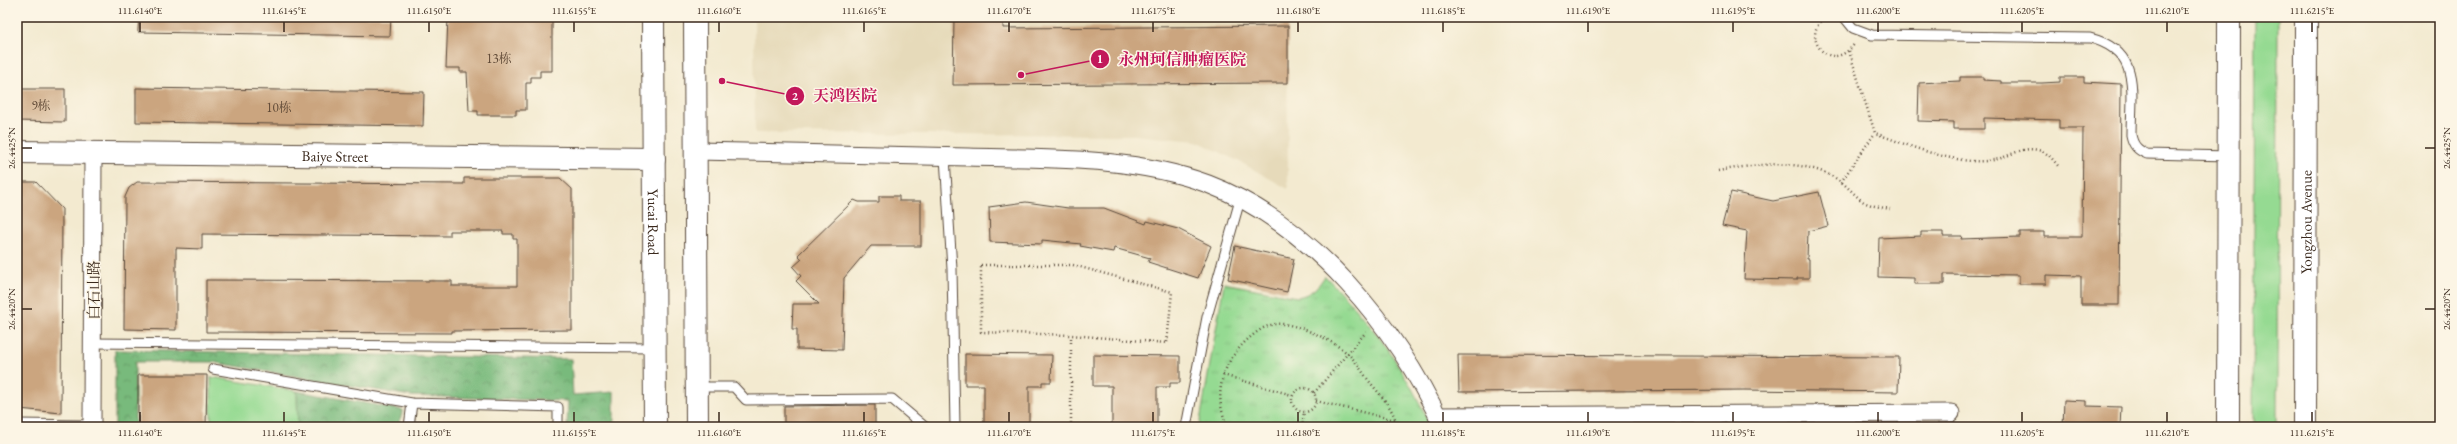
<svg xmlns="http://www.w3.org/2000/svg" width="2457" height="444" font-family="'EB Garamond','Noto Serif SC',serif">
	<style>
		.built { fill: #e6daba }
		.grass { fill: #95da92; stroke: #688258 }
		.forest { fill: url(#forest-crowns); stroke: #5a724d }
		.park { fill: url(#park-tufts); stroke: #688258 }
		.building { fill: #cba57f }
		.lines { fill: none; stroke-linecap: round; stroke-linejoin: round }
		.lane-casing { stroke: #574739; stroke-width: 11 }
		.street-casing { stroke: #574739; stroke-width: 19 }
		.secondary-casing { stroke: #574739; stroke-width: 24 }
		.primary-casing { stroke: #574739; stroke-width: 24 }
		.path { stroke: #574739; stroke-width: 2.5; stroke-dasharray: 1 3; stroke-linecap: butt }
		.lane { stroke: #fff; stroke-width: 9 }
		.street { stroke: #fff; stroke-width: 17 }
		.secondary { stroke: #fff; stroke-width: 22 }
		.primary { stroke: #fff; stroke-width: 22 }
		.ticks { fill: none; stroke: #3b2a1e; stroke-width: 1.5 }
		.labels { text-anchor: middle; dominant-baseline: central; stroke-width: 3; stroke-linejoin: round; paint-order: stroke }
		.number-label { font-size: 13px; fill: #5f4936 }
		.street-label { font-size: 15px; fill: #3b2a1e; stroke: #fcf5e5 }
		.leader { fill: none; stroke: #c2185b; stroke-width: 1.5 }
		.callout-dot { fill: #c2185b; stroke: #fcf5e5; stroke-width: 1.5 }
		.mark-label { font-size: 12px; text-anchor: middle; font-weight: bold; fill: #fff }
		.callout-label { font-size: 16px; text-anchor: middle; font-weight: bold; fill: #c2185b; stroke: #fcf5e5; stroke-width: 3; stroke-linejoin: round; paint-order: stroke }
		.neatline { fill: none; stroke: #3b2a1e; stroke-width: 1.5 }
		.ticks-label { font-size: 10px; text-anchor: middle; fill: #3b2a1e }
	</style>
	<defs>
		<pattern id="forest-crowns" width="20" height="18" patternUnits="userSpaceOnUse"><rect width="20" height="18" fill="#78ba7c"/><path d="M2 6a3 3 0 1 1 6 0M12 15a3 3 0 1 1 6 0" fill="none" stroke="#649765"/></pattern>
		<pattern id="park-tufts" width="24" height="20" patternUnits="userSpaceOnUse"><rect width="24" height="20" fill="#95da92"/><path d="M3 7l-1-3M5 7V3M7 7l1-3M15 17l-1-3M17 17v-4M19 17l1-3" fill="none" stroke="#81bb7d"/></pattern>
	</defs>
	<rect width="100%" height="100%" fill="#fcf5e5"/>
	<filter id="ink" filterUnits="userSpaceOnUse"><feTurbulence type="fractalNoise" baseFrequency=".025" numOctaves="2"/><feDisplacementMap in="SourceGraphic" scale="8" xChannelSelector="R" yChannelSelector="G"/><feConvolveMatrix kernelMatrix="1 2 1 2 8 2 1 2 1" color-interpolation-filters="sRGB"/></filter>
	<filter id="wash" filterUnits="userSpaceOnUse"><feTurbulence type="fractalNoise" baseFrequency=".012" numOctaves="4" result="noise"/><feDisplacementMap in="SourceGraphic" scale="16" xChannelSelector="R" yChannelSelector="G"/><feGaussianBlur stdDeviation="0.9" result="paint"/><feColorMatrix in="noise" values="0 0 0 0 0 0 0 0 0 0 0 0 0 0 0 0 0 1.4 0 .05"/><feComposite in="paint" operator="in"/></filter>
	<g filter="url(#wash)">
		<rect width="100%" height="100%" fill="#f3ead0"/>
		<path class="built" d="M754 17H1287L1288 189 1242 163 1197 141 1134 135 755 133Z"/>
		<path class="grass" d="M2255 17H2278L2277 427H2253Z
			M211 377 297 391 298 427H211Z"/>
		<path class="forest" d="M115 350 571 359 573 395 614 392V427H567L568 401 411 396 212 362H135V427H115Z
			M297 391 403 410 398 427H298Z"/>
		<path class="park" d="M1325 276C1374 326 1402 363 1431 427H1199L1224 283 1297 297C1311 295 1318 287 1325 276Z"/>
		<g id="blocks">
			<path class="building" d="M139 17H391L390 36 138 32Z
				M448 17H552V71H540V77H531V83H526V110H516V115H478V111H469L467 72H460V68H446Z
				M954 17H1003V28L1288 26V83L953 85Z
				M1960 77H1983V80L2001 81V83H2042L2060 82V77H2084V82L2121 84 2119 305H2081V276L2046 275V284H2019V275L1944 274V284H1914V278L1878 277 1879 238 1921 236V232H1943V236H1962L1961 239 2020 237V232H2044V237H2082L2083 128H2059V120L1984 118V129H1954V122L1918 121 1919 83 1960 81Z
				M136 88 424 92 423 126 136 122Z
				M17 89H65V122L17 121Z
				M464 178H560L572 189V330L452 331V333L206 332V280L452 281V286H517V239H513V234H503V231H450V236L202 234V249L176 248V330L124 329 125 197 129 188 137 182 464 184Z
				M17 182H36L62 209 61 413 19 409Z
				M1731 192 1773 201 1819 192 1828 226 1808 231 1807 259H1809V278H1797V280L1744 279 1747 231 1722 226Z
				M879 196H899V201H921V246H871L844 278 842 350 797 349V329H792L793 304H819L796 281 801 276 793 267 802 259 798 255 854 200 859 202H879Z
				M1026 202 1068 208H1104L1146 224 1147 221 1178 229 1211 246 1198 278 1148 262 1150 258 1114 248 1113 252 1080 246 1081 244 1042 240V244L990 242 989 207Z
				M1235 246 1294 259 1287 292 1228 279Z
				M965 354 1052 355 1051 382H1042V386H1029V427H984V385H965Z
				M1093 355 1180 356V383H1170V387H1157V427H1112V386H1093Z
				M1458 355 1899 357 1898 392 1745 390 1459 392Z
				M138 375H207L206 427H138Z
				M2064 400 2086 401V406L2121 407 2120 427H2063Z
				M875 405V427H784V406Z"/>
		</g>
	</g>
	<g filter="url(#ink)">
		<use href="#blocks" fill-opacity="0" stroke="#574739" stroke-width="1"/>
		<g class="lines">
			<defs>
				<path id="lane" d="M1844 17 1853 28 1872 35 2090 38C2142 51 2131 92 2131 135 2133 145 2137 150 2147 154L2229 156
					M945 157 952 269 955 427
					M93 343 655 348
					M213 369 412 403
					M697 387H734L746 400 892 399 925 427
					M17 424 92 425
					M409 427 412 403 558 407V427
					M1186 427 1207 317 1240 200"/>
				<path id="street" d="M696 151C787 153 878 155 968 157 1047 159 1133 156 1208 184 1313 224 1397 328 1443 427
					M1437 416 1951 413
					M92 427 93 152"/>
				<g id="secondary">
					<path id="s1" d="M653 17 655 427"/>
					<path d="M695 17 697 427"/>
					<path id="s2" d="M17 152 654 159"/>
				</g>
				<g id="primary">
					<path d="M2228 427 2229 17"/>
					<path id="s3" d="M2305 427 2306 17"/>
				</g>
			</defs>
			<use href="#lane" class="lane-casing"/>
			<use href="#street" class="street-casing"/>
			<use href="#secondary" class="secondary-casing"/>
			<use href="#primary" class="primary-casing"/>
			<path class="path" d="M1827 17C1797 33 1830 78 1855 43
				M1849 51 1875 133C1907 145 1960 167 1994 160 2009 157 2022 146 2038 150 2048 152 2053 160 2059 167
				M1718 171C1758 164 1804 157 1840 181 1848 187 1854 194 1861 200 1869 206 1881 207 1890 209
				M1841 182 1875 133
				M981 265H1073L1172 292 1167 343 1071 335 981 332Z
				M1223 375 1292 395
				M1292 400a12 12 0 1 1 24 0a12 12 0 1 1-24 0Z
				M1314 393 1366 332
				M1316 401 1395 420
				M1071 427V336
				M1228 427C1212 395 1222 363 1247 340 1255 333 1265 325 1276 324 1296 322 1334 341 1348 354 1357 362 1362 372 1369 381 1379 394 1395 409 1397 427
				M1302 427 1304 412"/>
			<use href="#lane" class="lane"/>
			<use href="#street" class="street"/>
			<use href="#secondary" class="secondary"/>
			<use href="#primary" class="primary"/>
		</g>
	</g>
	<path class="ticks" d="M140 22V32M284 22V32M429 22V32M574 22V32M719 22V32M864 22V32M1009 22V32M1153 22V32M1298 22V32M1443 22V32M1588 22V32M1733 22V32M1878 22V32M2022 22V32M2167 22V32M2312 22V32M22 148H32M2425 148H2435M22 309H32M2425 309H2435M140 412V422M284 412V422M429 412V422M574 412V422M719 412V422M864 412V422M1009 412V422M1153 412V422M1298 412V422M1443 412V422M1588 412V422M1733 412V422M1878 412V422M2022 412V422M2167 412V422M2312 412V422"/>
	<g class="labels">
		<g class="number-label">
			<text x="499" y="58">13栋</text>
			<text x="41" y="105">9栋</text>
			<text x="279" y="107">10栋</text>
		</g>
		<g class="street-label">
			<text stroke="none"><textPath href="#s2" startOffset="318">Baiye Street</textPath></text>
			<text stroke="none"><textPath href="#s1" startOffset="205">Yucai Road</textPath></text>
			<text stroke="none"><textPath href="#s3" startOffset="205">Yongzhou Avenue</textPath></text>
			<text transform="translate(93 290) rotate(-90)">白石山路</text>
		</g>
	</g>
	<path class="leader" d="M1021 75L1100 59M722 81L795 96"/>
	<g class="callout-dot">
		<circle cx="1021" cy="75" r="4"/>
		<circle cx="722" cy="81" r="4"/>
		<circle cx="1100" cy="59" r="10"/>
		<circle cx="795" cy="96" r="10"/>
	</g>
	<g class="mark-label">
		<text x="1100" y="63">1</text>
		<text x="795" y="100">2</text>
	</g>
	<g class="callout-label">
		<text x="1182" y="65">永州珂信肿瘤医院</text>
		<text x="845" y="101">天鸿医院</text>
	</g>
	<rect width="2457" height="444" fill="none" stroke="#fcf5e5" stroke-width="44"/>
	<rect x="22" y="22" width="2413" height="400" class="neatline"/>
	<g class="ticks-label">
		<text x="140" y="14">111.6140°E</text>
		<text x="284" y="14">111.6145°E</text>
		<text x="429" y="14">111.6150°E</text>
		<text x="574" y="14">111.6155°E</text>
		<text x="719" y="14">111.6160°E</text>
		<text x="864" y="14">111.6165°E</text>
		<text x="1009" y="14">111.6170°E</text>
		<text x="1153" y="14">111.6175°E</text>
		<text x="1298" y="14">111.6180°E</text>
		<text x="1443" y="14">111.6185°E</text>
		<text x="1588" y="14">111.6190°E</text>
		<text x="1733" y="14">111.6195°E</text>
		<text x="1878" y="14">111.6200°E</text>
		<text x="2022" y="14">111.6205°E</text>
		<text x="2167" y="14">111.6210°E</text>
		<text x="2312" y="14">111.6215°E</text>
		<text transform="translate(11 148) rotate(-90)" y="4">26.4425°N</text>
		<text transform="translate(2446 148) rotate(-90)" y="4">26.4425°N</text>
		<text transform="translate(11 309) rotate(-90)" y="4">26.4420°N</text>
		<text transform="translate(2446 309) rotate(-90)" y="4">26.4420°N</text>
		<text x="140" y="436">111.6140°E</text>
		<text x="284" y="436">111.6145°E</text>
		<text x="429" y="436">111.6150°E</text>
		<text x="574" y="436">111.6155°E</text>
		<text x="719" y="436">111.6160°E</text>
		<text x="864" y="436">111.6165°E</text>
		<text x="1009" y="436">111.6170°E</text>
		<text x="1153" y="436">111.6175°E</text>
		<text x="1298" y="436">111.6180°E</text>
		<text x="1443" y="436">111.6185°E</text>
		<text x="1588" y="436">111.6190°E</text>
		<text x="1733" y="436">111.6195°E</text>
		<text x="1878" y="436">111.6200°E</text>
		<text x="2022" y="436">111.6205°E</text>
		<text x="2167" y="436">111.6210°E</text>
		<text x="2312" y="436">111.6215°E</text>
	</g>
</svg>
